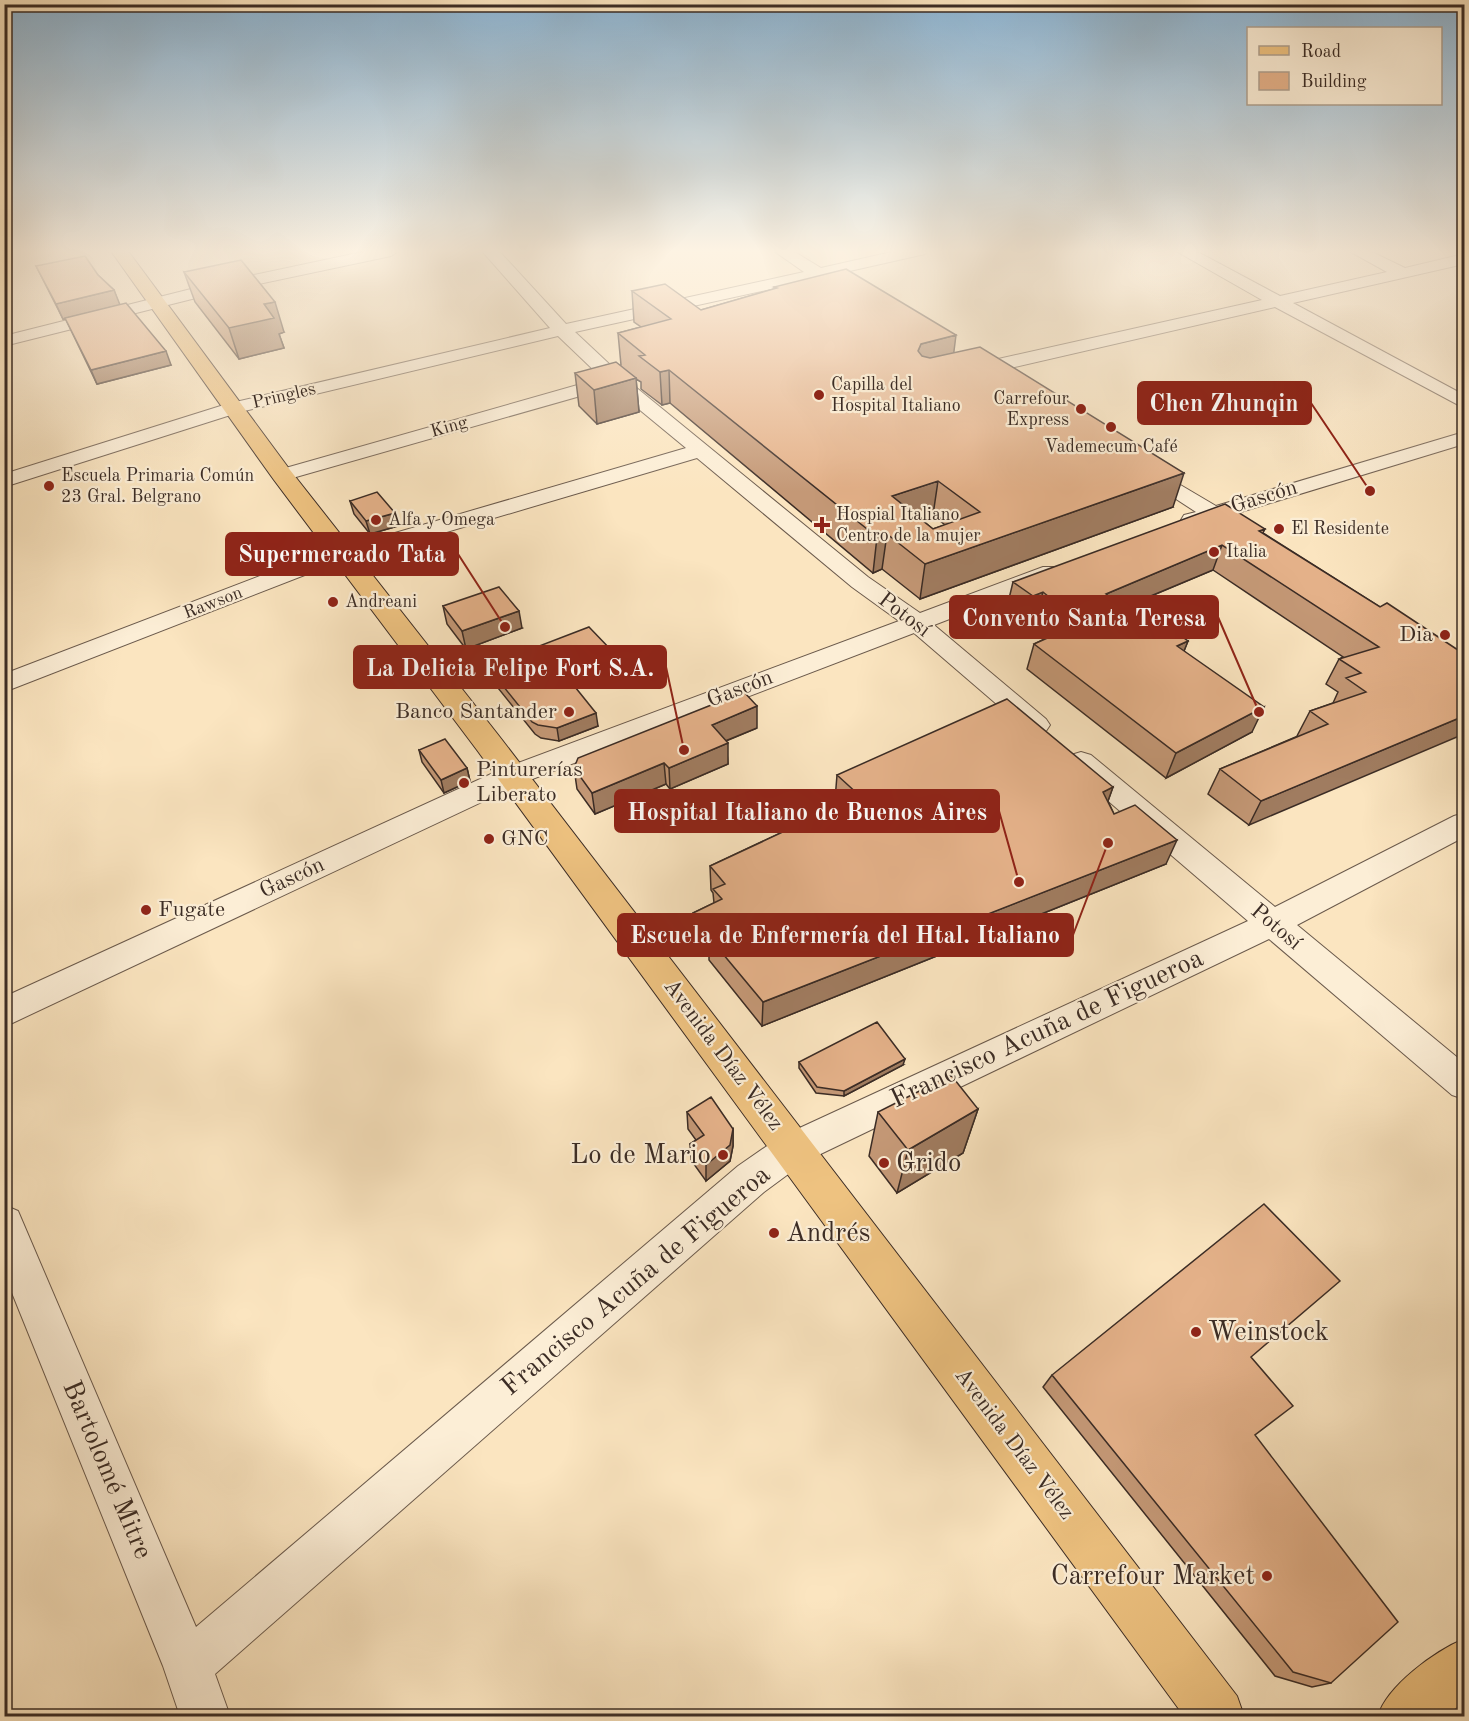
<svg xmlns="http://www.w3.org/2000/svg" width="1469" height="1721" font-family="'Old Standard TT',serif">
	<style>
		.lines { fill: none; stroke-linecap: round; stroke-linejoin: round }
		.minor-casing { stroke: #6b5a4c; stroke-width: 2 }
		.major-casing { stroke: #3b2c25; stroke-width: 2 }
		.minor { fill: #fceed6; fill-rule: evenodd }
		.major { fill: #eec280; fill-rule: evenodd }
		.wall { fill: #c49876; stroke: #3b2c25; stroke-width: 1.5; fill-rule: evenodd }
		.shaded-wall { fill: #a07c60; stroke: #3b2c25; stroke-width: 1.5 }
		.building { fill: #e4b189; stroke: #3b2c25; stroke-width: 1.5; fill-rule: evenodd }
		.poi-dot { fill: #8f2418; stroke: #fceed6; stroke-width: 2 }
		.labels { text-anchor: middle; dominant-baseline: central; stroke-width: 4.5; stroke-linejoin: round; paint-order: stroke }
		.far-poi-label { font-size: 18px; fill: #3b2c25; stroke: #fceed6; text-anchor: start }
		.far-street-label { font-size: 18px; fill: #3b2c25; stroke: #fceed6 }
		.street-label { font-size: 22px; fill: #3b2c25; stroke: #fceed6 }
		.poi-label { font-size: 22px; fill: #3b2c25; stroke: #fceed6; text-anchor: start }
		.near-street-label { font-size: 27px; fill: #3b2c25; stroke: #fceed6 }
		.near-poi-label { font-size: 27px; fill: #3b2c25; stroke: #fceed6; text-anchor: start }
		.leader { fill: none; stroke: #8f2418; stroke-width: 2 }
		.callout-dot { fill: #8f2418; stroke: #fceed6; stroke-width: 2 }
		.callout { fill: #8f2418; stroke: #8f2418; stroke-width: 2 }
		.callout-label { font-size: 24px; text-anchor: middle; font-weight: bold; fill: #fff }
	</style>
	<rect width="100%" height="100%" fill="#fbe5c0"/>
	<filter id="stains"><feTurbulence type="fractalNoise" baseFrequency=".00333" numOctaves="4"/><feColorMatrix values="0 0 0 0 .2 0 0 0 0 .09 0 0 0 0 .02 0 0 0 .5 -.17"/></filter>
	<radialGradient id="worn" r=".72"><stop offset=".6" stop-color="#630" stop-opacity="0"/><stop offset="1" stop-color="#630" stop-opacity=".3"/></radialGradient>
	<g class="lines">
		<defs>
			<path id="minor" d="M367 251H399L391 256 212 294 4 346V336L211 284Z
				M482 251H499L566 324 804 272 774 251H793L821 268 896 251H927L925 254 832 275 834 278 832 281 826 283 816 279 575 332 622 376 868 577 920 613 1043 567H1059L1063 572 1059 577 934 625 1046 719 1050 725 1046 731 1037 734 1028 731 914 633 522 783 4 1027V997L502 769 899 621 852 587 697 458 315 571 4 692V674L299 561 686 448 612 387 289 479H275L272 475 275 471 602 378 558 336 240 412 4 487V474L227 404 550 328Z
				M1176 251H1196L1280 296 1387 272 1349 251H1370L1405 268 1464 254V264L1293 303 1464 395V408L1275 307 967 378 958 372 967 366 1262 300Z
				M1464 432V444L1231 515 1234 519 1231 524C1222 526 1218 522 1210 521 1201 521 1195 527 1184 525L1181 520 1184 515 1196 512 1133 471 1136 467H1150L1216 506Z
				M1081 752 1091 755 1275 907 1454 816 1464 813V837L1297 925 1464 1063V1099L1452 1095 1269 939 806 1161 764 1192 215 1674 230 1716H180L163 1666 4 1273V1205L18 1211 196 1627 738 1166 780 1137 1248 921 1071 769 1067 762 1071 755Z"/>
			<path id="major" d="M111 251H128L290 470 499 736 1237 1696 1244 1716H1184L477 750 274 480Z
				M1464 1639V1701L1447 1716H1378C1387 1686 1435 1651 1464 1639Z"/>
		</defs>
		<use href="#minor" class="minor-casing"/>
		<use href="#major" class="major-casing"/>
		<use href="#minor" class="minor"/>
		<use href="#major" class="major"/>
	</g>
	<path class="wall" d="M36 266 98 275 114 290 119 304 171 365 97 384 65 318 63 319Z
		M184 272 284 332 279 334 284 348 239 359 195 302Z
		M774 287 954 353 1173 507 920 599 882 569 873 573 670 403 662 405 641 389V382L636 379 639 412 597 424 579 406 575 373 621 365 618 333 641 327 634 322 632 291 701 310 774 289ZM933 515 945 525 933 529 921 519Z
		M350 501 398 526 370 534 354 514Z
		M1265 529 1263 533 1380 607 1464 654 1249 825 1208 794 1220 769 1298 736H1297L1310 711 1333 703 1338 692 1326 684 1339 659 1343 657 1213 570 1125 607 1145 621 1188 641 1184 651 1252 732 1166 778 1027 669 1034 644 1057 633 1036 617 1027 621 1007 607 1013 582Z
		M443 606 522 628 466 649 447 624Z
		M613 652 614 665 571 682 598 726 559 741 541 738 535 734 490 678 487 666Z
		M757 728 726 741 728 764 670 789 666 784 595 814 577 789 574 768Z
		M419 750 467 768 470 781 444 793 422 762Z
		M837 775 1113 787 1108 801 1114 814 1166 864 762 1026 709 960V956L694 937 693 913 714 903 713 893 711 890 710 866 840 805 835 800Z
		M799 1062 903 1065 844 1096 816 1093 799 1068Z
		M978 1109 963 1153 897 1193 869 1156 878 1112Z
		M687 1112 733 1129V1146L730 1161 706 1181 691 1160 690 1144 696 1140 688 1129Z
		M1251 1357 1255 1435 1331 1683 1312 1687 1275 1676 1043 1387 1052 1375Z"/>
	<path class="shaded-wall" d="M114 290 120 305 63 319 56 304Z
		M275 302 284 332 279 334 284 348 239 359 229 328 264 304Z
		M956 335 952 367 917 377 918 351 921 344Z
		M166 351 171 365 97 384 91 370Z
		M669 370 670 403 662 405 660 372Z
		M636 378 639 412 597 424 594 390Z
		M1184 473 1173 507 920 599 925 564Z
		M938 481 933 515 888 531 892 496Z
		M395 513 398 526 370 534 366 521Z
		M887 534 882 569 873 573 877 537Z
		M1222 545 1213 570 1098 618 1106 594Z
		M1043 592 1036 617 1027 621 1033 596Z
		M519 611 522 628 466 649 462 631Z
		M1188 641 1178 666 1177 646Z
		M613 652 614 665 565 685 563 672Z
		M757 706V728L713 746 712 725Z
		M1264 707 1252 732 1166 778 1176 753Z
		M596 713 598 726 559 741 557 728Z
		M1464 716V734L1249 825 1261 801Z
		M728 743V764L670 789 669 768Z
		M664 763 666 784 595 814 592 793Z
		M467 768 470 781 444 793 441 780Z
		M1113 787 1104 812 1103 792Z
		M1177 840 1166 864 762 1026 763 1002Z
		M905 1059 903 1065 844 1096V1091Z
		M978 1109 963 1153 897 1193 908 1150Z
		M733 1129V1146L730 1161 706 1181V1165Z"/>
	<path class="building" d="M85 256 98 275 114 290 56 304 36 266Z
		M241 260 275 302 264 304 274 318 229 328 184 272Z
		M846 269 956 335 921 344 918 351 922 356 930 358 980 347 1184 473 925 564 887 534 877 537 669 370 660 372 639 356 645 355 618 333 671 319 632 291 665 284 701 310 777 288 774 287ZM938 481 980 512 933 529 892 496Z
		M126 303 166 351 91 370 65 318Z
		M616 362 636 378 594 390 575 373Z
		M377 492 395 513 366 521 350 501Z
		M1225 504 1265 529 1259 531 1380 607 1387 603 1464 654V716L1261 801 1220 769 1328 724 1310 711 1366 692 1346 678 1361 673 1339 659 1379 647 1222 545 1106 594 1145 621 1154 617 1188 641 1177 646 1264 707 1176 753 1034 644 1081 623 1043 592 1033 596 1013 582Z
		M499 587 519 611 462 631 443 606Z
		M589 627 613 652 563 672 596 713 557 728 538 725 532 722 487 666Z
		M744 692 757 706 712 725 728 743 669 768 664 763 592 793 574 768 578 758Z
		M1007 699 1113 787 1103 792 1114 814 1135 805 1177 840 763 1002 708 936 710 935 693 913 722 899 713 889 725 884 710 866 860 796 837 775Z
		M445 739 467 768 441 780 419 750Z
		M877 1022 905 1059 844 1091 817 1087 799 1062Z
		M951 1075 978 1109 908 1150 878 1112Z
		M711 1097 733 1129 730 1145 706 1165 690 1144 704 1135 687 1112Z
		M1264 1204 1340 1281 1251 1357 1293 1406 1255 1435 1398 1622 1331 1683 1293 1672 1052 1375Z"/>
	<linearGradient id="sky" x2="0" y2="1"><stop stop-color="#8db7d7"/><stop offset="0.51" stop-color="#fdf3e3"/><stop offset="1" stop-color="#fdf3e3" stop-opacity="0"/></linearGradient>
	<rect width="1469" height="492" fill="url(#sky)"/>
	<g class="poi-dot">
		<circle cx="819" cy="395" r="6"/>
		<circle cx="1081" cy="409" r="6"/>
		<circle cx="1111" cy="427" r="6"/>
		<circle cx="49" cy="486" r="6"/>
		<circle cx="376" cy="520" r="6"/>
		<path d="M819 516h6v6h6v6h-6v6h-6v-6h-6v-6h6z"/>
		<circle cx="1279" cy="529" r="6"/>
		<circle cx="1214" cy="552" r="6"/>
		<circle cx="333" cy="602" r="6"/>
		<circle cx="1445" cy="635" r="6"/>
		<circle cx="569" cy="712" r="6"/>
		<circle cx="464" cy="783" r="6"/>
		<circle cx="489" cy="839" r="6"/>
		<circle cx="146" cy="910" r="6"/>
		<circle cx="723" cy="1155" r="6"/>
		<circle cx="884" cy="1163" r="6"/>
		<circle cx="774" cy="1233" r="6"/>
		<circle cx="1196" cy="1332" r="6"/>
		<circle cx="1267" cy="1576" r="6"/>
	</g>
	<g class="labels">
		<g class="far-poi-label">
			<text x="831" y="385">Capilla del<tspan x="831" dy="21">Hospital Italiano</tspan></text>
			<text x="1069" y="399" text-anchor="end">Carrefour<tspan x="1069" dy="21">Express</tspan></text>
			<text x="1111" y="447" text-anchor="middle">Vademecum Café</text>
			<text x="61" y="476">Escuela Primaria Común<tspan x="61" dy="21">23 Gral. Belgrano</tspan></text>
			<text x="836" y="515">Hospial Italiano<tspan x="836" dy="21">Centro de la mujer</tspan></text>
			<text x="388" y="520">Alfa y Omega</text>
			<text x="1291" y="529">El Residente</text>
			<text x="1226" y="552">Italia</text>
			<text x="345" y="602">Andreani</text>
		</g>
		<g class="far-street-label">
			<text transform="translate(284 396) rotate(-13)">Pringles</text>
			<text transform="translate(449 427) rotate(-16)">King</text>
			<text transform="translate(213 603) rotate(-21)">Rawson</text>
		</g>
		<g class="street-label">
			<text transform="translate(1264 497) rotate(-17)">Gascón</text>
			<text transform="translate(904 615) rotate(37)">Potosí</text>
			<text transform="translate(740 689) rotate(-21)">Gascón</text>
			<text transform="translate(292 878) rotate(-25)">Gascón</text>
			<text transform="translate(1276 927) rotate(40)">Potosí</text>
			<text transform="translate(723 1055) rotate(53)">Avenida Díaz Vélez</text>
			<text transform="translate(1014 1444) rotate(53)">Avenida Díaz Vélez</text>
		</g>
		<g class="poi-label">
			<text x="1433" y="635" text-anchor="end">Dia</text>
			<text x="557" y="712" text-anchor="end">Banco Santander</text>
			<text x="476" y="770">Pinturerías<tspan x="476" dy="25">Liberato</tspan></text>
			<text x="501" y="839">GNC</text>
			<text x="158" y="910">Fugate</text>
		</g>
		<g class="near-street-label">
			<text transform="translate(1047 1029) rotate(-25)">Francisco Acuña de Figueroa</text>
			<text transform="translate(636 1281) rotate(-40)">Francisco Acuña de Figueroa</text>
			<text transform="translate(107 1470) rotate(67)">Bartolomé Mitre</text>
		</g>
		<g class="near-poi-label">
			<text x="711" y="1155" text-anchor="end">Lo de Mario</text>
			<text x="896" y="1163">Grido</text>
			<text x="786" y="1233">Andrés</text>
			<text x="1208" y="1332">Weinstock</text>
			<text x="1255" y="1576" text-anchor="end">Carrefour Market</text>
		</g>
	</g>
	<path class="leader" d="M1370 491L1311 403M505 627L458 554M1259 712L1218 617M684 750L666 667M1019 882L999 811M1108 843L1073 935"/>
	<g class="callout-dot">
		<circle cx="1370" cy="491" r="6"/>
		<circle cx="505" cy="627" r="6"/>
		<circle cx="1259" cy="712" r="6"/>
		<circle cx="684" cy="750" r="6"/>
		<circle cx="1019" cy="882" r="6"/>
		<circle cx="1108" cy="843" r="6"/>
	</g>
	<g class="callout">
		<rect x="1138" y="382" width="173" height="42" rx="6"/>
		<rect x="226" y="533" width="232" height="42" rx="6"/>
		<rect x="950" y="596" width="268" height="42" rx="6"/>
		<rect x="354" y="646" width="312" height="42" rx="6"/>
		<rect x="615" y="790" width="384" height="42" rx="6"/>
		<rect x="618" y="914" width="455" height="42" rx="6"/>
	</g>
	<g class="callout-label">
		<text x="1224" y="411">Chen Zhunqin</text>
		<text x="342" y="562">Supermercado Tata</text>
		<text x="1084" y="626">Convento Santa Teresa</text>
		<text x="510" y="676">La Delicia Felipe Fort S.A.</text>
		<text x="807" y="820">Hospital Italiano de Buenos Aires</text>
		<text x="845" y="943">Escuela de Enfermería del Htal. Italiano</text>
	</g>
	<rect width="1469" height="1721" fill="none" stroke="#fbe5c0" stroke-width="24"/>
	<rect x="6" y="6" width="1457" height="1709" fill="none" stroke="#3b2c25" stroke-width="3"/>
	<rect x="12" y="12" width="1445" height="1697" fill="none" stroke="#3b2c25" stroke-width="1.5"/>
	<rect x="1247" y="27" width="195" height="78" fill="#fceed6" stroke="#afa08f" stroke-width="1.5"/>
	<rect x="1259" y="46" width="30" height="9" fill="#eec280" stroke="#afa08f" stroke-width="1.5"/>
	<text x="1301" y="57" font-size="18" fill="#3b2c25">Road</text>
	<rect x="1259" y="72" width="30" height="18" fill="#e4b189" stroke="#afa08f" stroke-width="1.5"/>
	<text x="1301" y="87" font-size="18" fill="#3b2c25">Building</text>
	<rect width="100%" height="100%" filter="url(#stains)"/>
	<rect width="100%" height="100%" fill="url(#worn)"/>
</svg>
